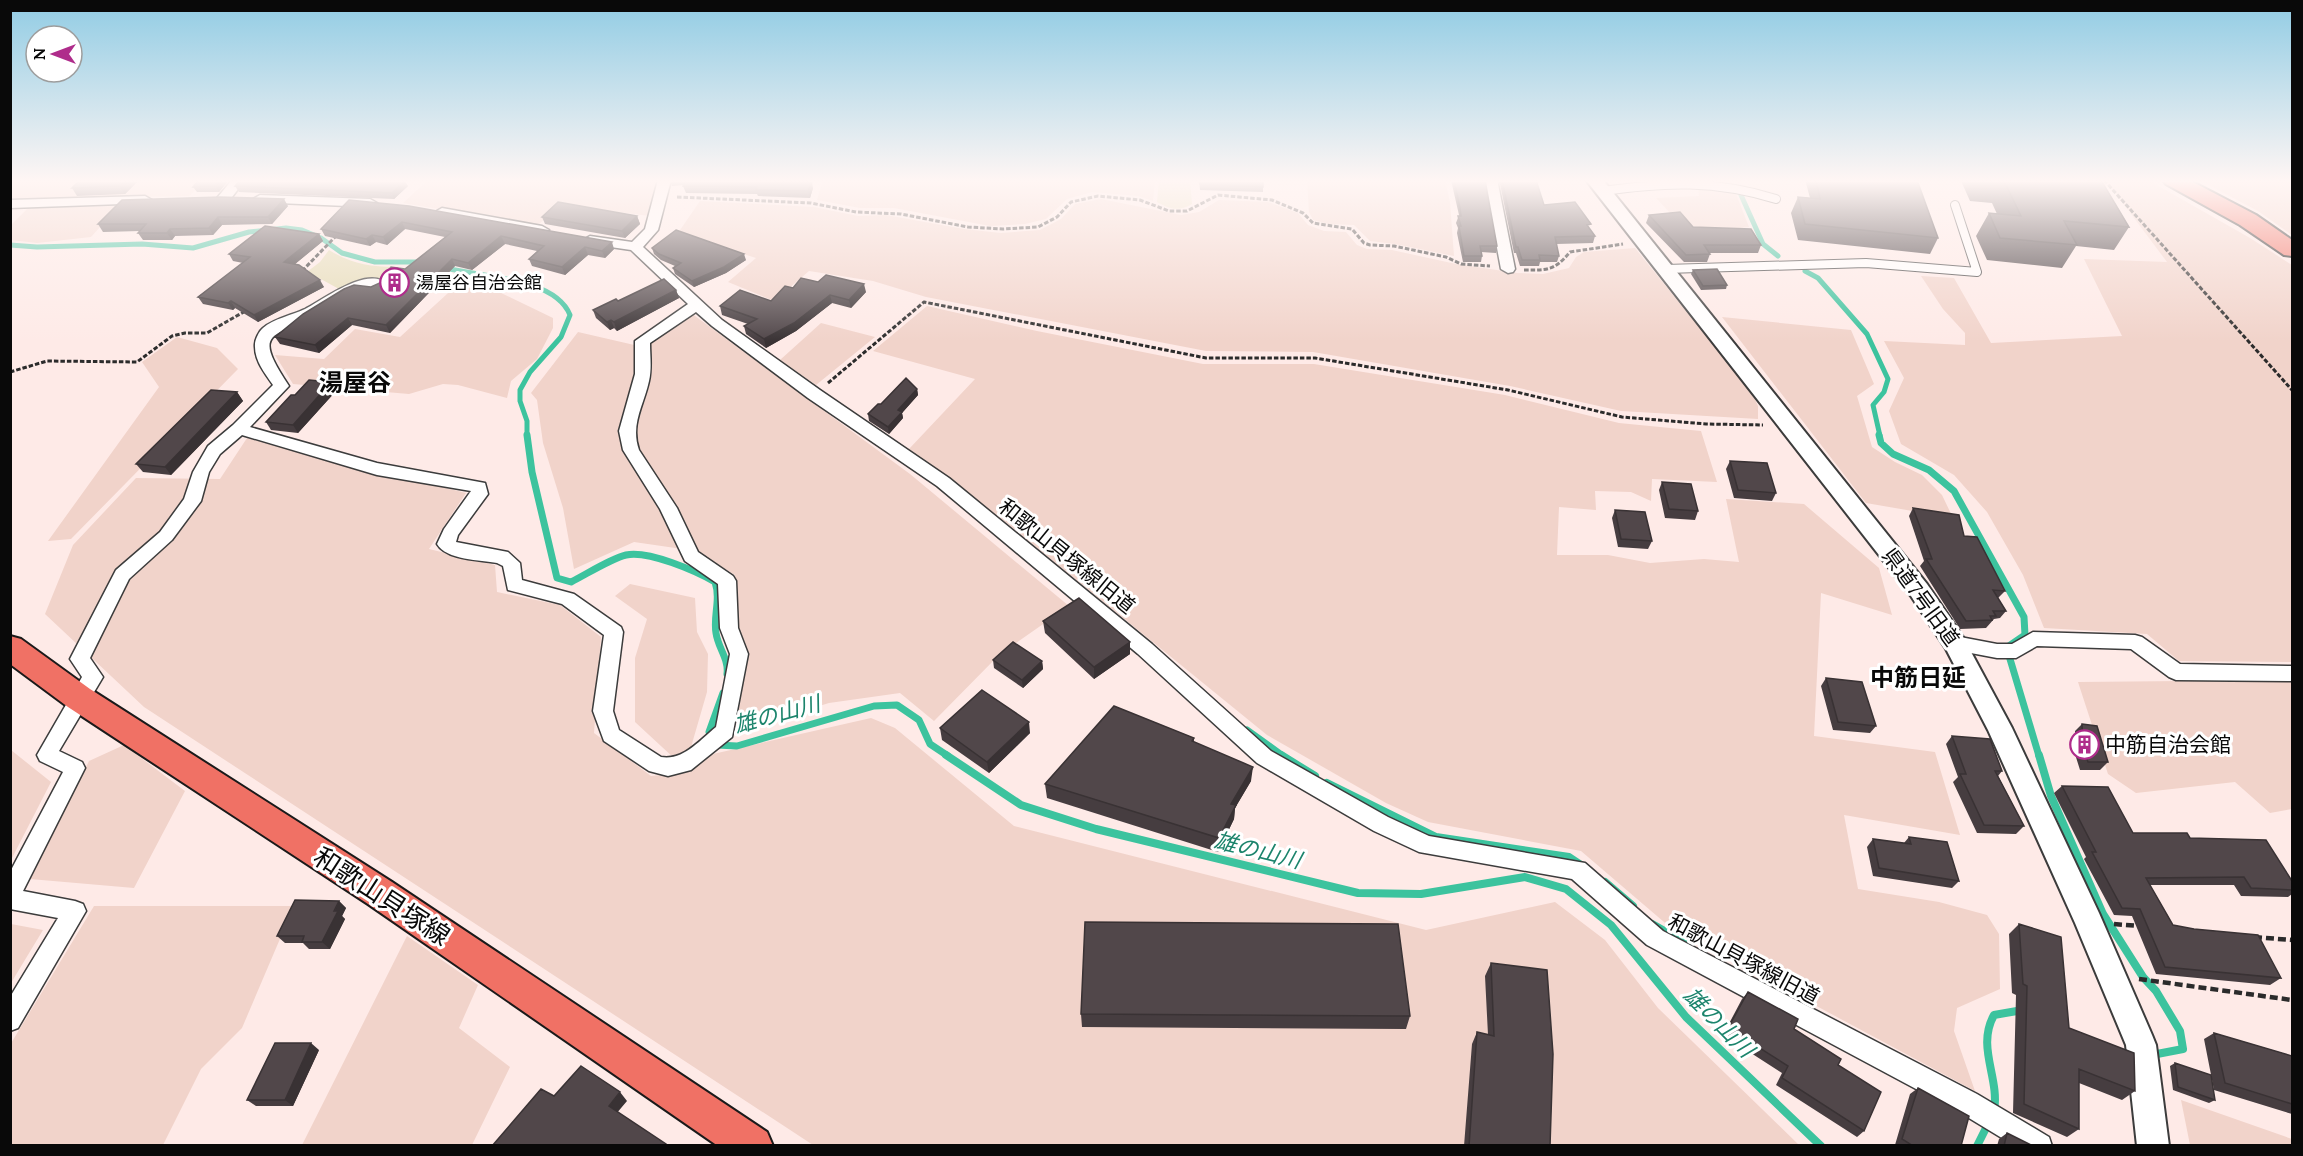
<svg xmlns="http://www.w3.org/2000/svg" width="2303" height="1156" font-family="Lora,'Noto Sans JP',serif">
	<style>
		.farmland { fill: #f1d3ca }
		.green { fill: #e4dbb5 }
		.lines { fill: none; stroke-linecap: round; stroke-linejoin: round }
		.stream-far2 { stroke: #3cc39e; stroke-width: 5 }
		.stream-far1 { stroke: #3cc39e; stroke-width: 7 }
		.stream { stroke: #3cc39e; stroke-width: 8 }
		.service-casing { stroke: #3c3c3c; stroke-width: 10 }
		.minor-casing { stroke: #3c3c3c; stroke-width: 3 }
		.tertiary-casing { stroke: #3c3c3c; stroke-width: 4 }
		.primary-casing { stroke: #1a1a1a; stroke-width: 4 }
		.path-far1 { stroke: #2b2b2b; stroke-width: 3; stroke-dasharray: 4.5 2; stroke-linecap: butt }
		.path { stroke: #2b2b2b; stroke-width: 4.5; stroke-dasharray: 8 4; stroke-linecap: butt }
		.service { stroke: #fff; stroke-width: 8 }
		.minor { fill: #fff; fill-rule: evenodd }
		.tertiary { fill: #fff; fill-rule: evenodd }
		.primary { fill: #f07165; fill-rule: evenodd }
		.wall { fill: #463d40 }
		.shaded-wall { fill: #393234 }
		.building { fill: #51474a; stroke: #393234; stroke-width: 1.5 }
		.labels { text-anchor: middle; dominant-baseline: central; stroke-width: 6; stroke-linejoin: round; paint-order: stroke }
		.far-poi-label { font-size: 18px; fill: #090909; stroke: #fff; text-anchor: start }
		.street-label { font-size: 21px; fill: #090909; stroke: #fff }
		.poi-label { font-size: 21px; fill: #090909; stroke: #fff; text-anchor: start }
		.water-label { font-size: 22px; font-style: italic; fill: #1c846c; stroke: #fff }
		.quarter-label { font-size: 24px; font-weight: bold; fill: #090909; stroke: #fff }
		.near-street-label { font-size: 26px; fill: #090909; stroke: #fff }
	</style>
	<rect width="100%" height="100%" fill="#feeae7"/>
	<path class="farmland" d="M10 180H206L189 196 11 199Z
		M428 180H660L650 216 560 205 537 226 403 203Z
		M823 180H1155L1153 201 1138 196 1092 192 1067 199 1046 219 1025 224 990 226 894 208H860L817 200Z
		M1307 180H1445L1450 202 1454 256 1395 244 1370 241 1354 225 1329 224 1313 220 1309 212Z
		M2031 180H2148L2250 238 2292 265V662L2179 661 2147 634 2044 628 2023 575 1987 512 1954 475 1901 444 1889 411 1904 378 1884 341 1965 345V333L1943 309 1921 276 1954 278 1991 343 2122 336 2084 259 2167 262 2110 186Z
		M2199 180H2292V235L2258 211Z
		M1698 187 1736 194 1749 227 1695 233 1672 215 1656 198 1699 196Z
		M1101 199 1181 215 1199 212 1219 200 1268 202 1298 213 1308 225 1324 231 1346 232 1357 245 1367 249 1392 250 1456 264 1517 273 1543 274 1569 268 1576 257 1584 252 1635 248 1751 391 1758 406V419L1621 411 1510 386 1313 352 1206 351 926 297 873 281 809 271 774 301 728 282 756 258 678 233 700 201 814 207 858 216 886 215 964 229 1001 233 1040 230 1061 219 1075 204Z
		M119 206 91 237 37 243 11 240V225L28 208Z
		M459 283 499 292 553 318V328L537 359 511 381 507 398 458 385 443 384 409 394 293 384 275 355 324 359 355 329 400 337Z
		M927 306 1037 331 1203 364H1314L1505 395 1619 423 1701 431 1717 482 1652 479 1651 501 1631 492 1595 491 1596 510 1559 507 1557 555H1608L1650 563 1704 559 1739 562 1726 499 1804 504 1879 568 1892 615 1821 593 1814 736 1935 752 1960 835 1844 815 1858 889 1939 902 1987 915 1999 934 2000 989 1957 1008 1954 1031 1975 1091 1671 928 1581 851 1428 822 1386 803 1267 735 998 516 909 449 975 379 873 351Z
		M691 313 910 474 1069 606 999 655 934 721 900 693 829 703 737 731 745 642 735 621V575L696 551 634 542 574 569 563 508 543 443 537 400 531 393 578 332 643 347Z
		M1722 317 1851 330 1874 384 1857 396 1872 447 1895 462 1922 475 1942 495 1953 518 1866 503Z
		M821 323 875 337 816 385 780 360Z
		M177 337 217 348 238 369 71 539 48 541 159 387 142 362Z
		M247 438 466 493 429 549 495 565 497 592 560 605 601 637 594 733 651 776 684 773 713 754 871 718 895 728 1014 826 1426 930 1555 902 1605 940 1658 1008 1799 1145H813L144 707 45 614 73 545 136 478 220 479Z
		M630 584 695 598 697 632 708 654 707 692 689 754 675 759 635 722V658L647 619 615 596Z
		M2292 680V809L2270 813 2235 782 2136 793 2108 774 2078 682Z
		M124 745 185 791 134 888 30 879 89 761Z
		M11 750 51 782 11 860Z
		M94 906H294L242 1028 201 1069 163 1145H11L10 1045Z
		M11 924 43 930 11 983 10 924Z
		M407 936 478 985 459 1028 510 1067 472 1145H302Z
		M2181 1100 2292 1139V1145H2190Z"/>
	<path class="green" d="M1159 180H1190L1192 204C1178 212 1170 209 1157 202Z
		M329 250C350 263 370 267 394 267L381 281 361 280 339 289 319 278H299L320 262Z"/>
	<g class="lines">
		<path class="stream-far2" d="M1741 195 1763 244 1778 256
			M10 245 37 247 142 244 193 248 249 232 286 228 302 230 321 238 342 253 375 262H421
			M446 268C481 277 555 277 570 315L561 337 530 372 520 390V401L527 421V436
			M1805 271 1818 278 1867 334 1888 379 1884 392 1873 405 1880 436"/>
		<path class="stream-far1" d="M527 435 532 472 557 578 571 582C587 574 610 559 626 555 648 550 696 571 715 582 721 600 713 616 716 633 718 648 729 659 727 674
			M1879 435 1881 443 1893 454 1929 470 1954 491 2024 617 2025 635 2009 646
			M2010 659 2039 756
			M723 693 709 732 717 745 737 746 874 706 897 705 919 720 930 744 948 756
			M1247 730 1283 756"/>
		<path class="stream" d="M946 755 1021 805 1096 829 1358 893 1421 894 1525 877 1566 889 1611 925 1686 1017 1821 1146
			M1281 755 1315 776
			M2039 755 2051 796 2103 914 2143 977 2156 991 2180 1031 2183 1049 2157 1054
			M1327 783 1436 837 1569 857 1581 865
			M1605 882 1633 906
			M1652 924 1687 944
			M1994 1111C2000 1078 1976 1047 1994 1015L2017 1011 2023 1014
			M1977 1146 1989 1122"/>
		<defs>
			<path id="service" d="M1603 191C1665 182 1715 180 1776 199
				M1666 269 1866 263 1977 272 1955 205"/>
			<path id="minor" d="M232 180H245L229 201H219L217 198Z
				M658 180H671L658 230 643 247 722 320 820 390 949 478 1152 644 1271 751 1388 817 1429 836 1585 863 1663 931 1977 1094 2049 1137 2052 1146H2015L1959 1112 1647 945 1572 879 1419 852 1374 831 1257 763 1138 654 937 486 808 398 712 326 696 312 650 343C650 356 652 368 649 381 644 405 630 424 639 450L677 508 698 552 733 576 736 581 738 628 748 654 732 737 691 770 668 776 649 771 604 741 593 711 604 635 562 604 508 590 503 566 497 563C481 560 446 560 437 544L444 529 471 491 377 475 242 435 220 454 209 472 201 501 172 540 129 579 90 658 103 677 59 751 82 762 85 768 23 891 75 901 83 904 86 911 18 1028 10 1031V997L58 918 10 909V872L63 772 40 761 37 755 82 677 70 659 116 570 160 532 184 499 193 472 208 446 233 425 273 385C264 372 254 360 255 344 255 340 259 331 263 328 273 319 292 315 305 309 323 300 369 264 388 285 381 293 368 287 358 290 343 295 331 307 318 314 271 339 252 330 289 386L250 427 377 463 485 483 488 494 458 535 456 542 508 552 520 563 522 580 574 594 621 627 623 632 613 711 619 730 661 757C683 761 700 740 716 727L730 654 720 628 718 584 685 561 660 509 623 450 619 431 635 374V341L688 304 631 250 590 244 583 240 590 236 632 242 645 229Z
				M1487 180H1500L1498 184 1515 269 1513 272 1508 273 1501 269 1485 184Z
				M260 195 370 199 377 203 370 207 255 202 253 199Z
				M145 196 152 200 150 203 10 208V200Z
				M442 208 542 226 549 230 542 234 437 215 435 212Z
				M2033 632 2135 635 2142 637 2180 664 2292 666V681L2176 680 2169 677 2131 649 2037 646 2016 658H1997L1955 650 1948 648 1946 643 1948 638 1955 636 1997 644H2012Z"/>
			<path id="tertiary" d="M1586 180H1603L1927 584 1963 637 2012 728 2099 913 2152 1035 2156 1045 2169 1146H2137L2126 1045 2075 923 1988 730 1946 649 1911 596Z"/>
			<path id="primary" d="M2163 180H2189L2256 215 2292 240V256L2284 255 2240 225 2166 184Z
				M10 636 21 639 90 689 392 882 767 1132 773 1146H718L368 904 68 707 10 664Z"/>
		</defs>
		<use href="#service" class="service-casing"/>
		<use href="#minor" class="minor-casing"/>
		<use href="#tertiary" class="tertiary-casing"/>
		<use href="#primary" class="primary-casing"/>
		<path class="path-far1" d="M2104 180 2292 390
			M677 197 811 203 856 212 901 214 968 227 1003 229 1038 227 1057 217 1071 202 1098 196 1140 200 1169 211H1187L1218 195 1272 200 1303 213 1313 223 1352 229 1364 243 1370 245 1394 246 1446 257 1461 264 1490 266
			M1524 270C1548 270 1554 271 1570 252L1623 244
			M302 271 336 236
			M10 372 47 361 137 362 172 336 185 333H207L247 310
			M828 383 924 302 1206 358H1315L1508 390 1622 417 1706 424 1763 425"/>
		<path class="path" d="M2114 924 2139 926
			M2254 937 2292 940
			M2139 979 2292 1000"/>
		<use href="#service" class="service"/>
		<use href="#minor" class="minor"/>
		<use href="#tertiary" class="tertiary"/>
		<use href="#primary" class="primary"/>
	</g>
	<path class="wall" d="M139 180 125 194 77 196 72 188Z
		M229 180 219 192H197L193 187Z
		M670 180H752L813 188 810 198 758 196 757 194 686 193 683 186 684 185 672 186Z
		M1199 180H1263V192L1200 190Z
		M1451 180H1485V181L1497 246 1496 253 1481 252 1482 256 1481 262H1463L1457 233 1458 228 1456 223 1459 215Z
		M1501 180H1536L1544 205 1590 229 1595 236 1593 243 1556 244 1559 256 1557 262H1540L1539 266H1520L1516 253H1514L1500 184Z
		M1807 180H1917L1938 238 1930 254 1798 240 1791 213 1798 197 1810 198 1806 183Z
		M1963 180H2101L2129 227 2114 250 2076 246 2062 268 1987 260 1976 236 1989 213 1997 214 1992 203 1970 201 1962 183Z
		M235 186H408L394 199 239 192Z
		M349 200 614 249 605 258 588 255 565 275 532 266 529 259 537 251 505 244 472 270 455 266 390 333 352 325 319 353 280 344 275 337 371 287 382 282 386 278 384 275 405 269 445 237 405 229 387 245 376 242 370 246 325 236 321 229Z
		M288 206 272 224 222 225 213 235 175 236 172 240H143L138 233 140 231 103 232 98 224Z
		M1649 215 1693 227 1761 245 1758 253H1709L1710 254 1707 262H1684L1646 223Z
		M637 216 640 224 625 238 545 224 542 217Z
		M319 234 323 241 295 264 324 287 258 322 235 308 233 310 203 304 198 297 243 263 233 261 229 254Z
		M652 248 746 260 726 273 694 287 675 274 673 268 675 266 661 260 654 254Z
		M1693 270 1727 285 1726 289 1701 290 1691 274Z
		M818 282 866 292 851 308 832 303 796 331 766 348 746 334 744 326 748 324 722 315 720 306 771 301Z
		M676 290 679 298 617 331 614 328 610 330 596 318 593 310 618 301Z
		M331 382 336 391 298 433 271 430 266 422 295 395Z
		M917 389 918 395 902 413 903 418 889 434 869 421 868 414Z
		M237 392 243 401 171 475 143 472 136 464Z
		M1730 461 1776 493 1772 501 1734 498 1726 469Z
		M1662 482 1698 511 1695 520 1665 518 1659 490Z
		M1913 508 2005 591 1998 598 2006 611 2000 618 1994 619 1986 628 1960 629 1920 566 1924 561 1909 516Z
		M1615 510 1652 541 1648 549 1618 547 1612 518Z
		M1043 621 1130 642V654L1094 679 1045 633Z
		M993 660 1042 661 1043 669 1023 688 994 668Z
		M1826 678 1876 726 1870 733 1833 730 1821 686Z
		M2082 724 2108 762 2100 770H2080L2075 754V731Z
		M940 728 1030 733 989 773 942 740Z
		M1952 736 2002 771 1998 776 2024 826 2016 834 1977 833 1953 782 1958 777 1946 744Z
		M1194 738V742L1251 781 1235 808 1234 819 1218 852 1047 798 1045 784Z
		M2062 786 2133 833 2190 838 2292 881V894L2288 897 2241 896 2234 885H2150L2173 925 2281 978 2270 985 2156 974 2132 916 2114 915 2084 859 2086 857 2054 793Z
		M1909 837 1959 881 1952 888 1873 876 1867 847 1873 839 1904 843Z
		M339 901 346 908 342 916 345 919 330 949H309L303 943H285L277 936Z
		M2019 924 2069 1028 2135 1091 2122 1100 2079 1083V1129L2067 1137 2013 1113 2016 995 2012 993 2009 934Z
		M1491 963 1550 1146H1464L1472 1044 1477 1032 1488 1035 1485 976Z
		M1748 992 1838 1065 1864 1131 1857 1137 1776 1085 1782 1073 1723 1035 1742 999Z
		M1081 1014 1410 1016 1406 1029 1082 1027Z
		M2214 1033 2292 1056V1114L2214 1090 2204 1039Z
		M319 1050 293 1106H256L247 1100Z
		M2175 1063 2215 1100 2209 1103 2173 1090 2170 1066Z
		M1918 1088 1961 1146 1895 1145 1910 1094Z
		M2007 1133 2033 1146H1997L1999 1139Z"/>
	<path class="shaded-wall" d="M126 180H139L125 194 119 186Z
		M220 180H229L219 192 215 186Z
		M405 181 408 186 394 199 392 193Z
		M812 182 813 188 810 198 808 191Z
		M284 199 288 206 272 224 268 217Z
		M637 216 640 224 625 238 622 231Z
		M218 217 222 225 213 235 209 228Z
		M402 222 405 229 387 245 383 237Z
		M170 229 175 236 172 240 167 233Z
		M319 234 323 241 289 269 284 262Z
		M372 235 376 242 370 246 366 239Z
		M501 236 505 244 472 270 468 263Z
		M612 242 614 249 605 258 602 251Z
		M585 247 588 255 565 275 562 267Z
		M744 254 746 260 726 273 694 287 692 281Z
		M452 259 455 266 390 333 386 325Z
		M320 280 324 287 258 322 254 315Z
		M864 284 866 292 851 308 849 300Z
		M676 290 679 298 617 331 614 322Z
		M830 295 832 303 796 331 766 348 764 339Z
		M231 301 235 308 233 310 228 303Z
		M348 318 352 325 319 353 315 345Z
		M611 320 614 328 610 330 607 322Z
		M331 382 336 391 298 433 293 425Z
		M917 389 918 395 902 413 903 418 889 434 888 427 898 410Z
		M237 392 243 401 171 475 165 467Z
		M1130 642V654L1094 679V667Z
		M1042 661 1043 669 1023 688 1022 680Z
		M1029 722 1030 733 989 773 987 762Z
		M1253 767 1251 781 1235 808 1234 819 1218 852 1219 838 1231 804Z
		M339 901 346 908 342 916 345 919 330 949 322 942Z
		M311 1043 319 1050 293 1106 285 1100Z
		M620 1092 627 1101 616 1114 609 1106Z"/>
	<path class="building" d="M80 180H126L119 186 72 188Z
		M199 180H220L215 186 193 187Z
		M240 180H403L405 181 392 193 235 186Z
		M686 180H752L812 182 808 191 756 190 757 187 683 186Z
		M1200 180H1263V187L1200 184Z
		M1454 180H1485L1497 246H1480L1482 256H1464L1459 226H1461L1458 216H1461L1460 208Z
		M1502 180H1536L1544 205 1575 202 1591 224 1587 225 1595 236 1555 237 1559 256 1539 255 1540 260H1522L1518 247H1516Z
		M1816 180H1917L1938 238 1805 224 1798 197 1820 199Z
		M1996 180H2101L2129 227 2064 221 2077 245 2000 238 1989 213 2021 216 2004 181Z
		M220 197 284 199 268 217H218L209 228 170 229 167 233H138L146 224H98L122 200Z
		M349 200 409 206 612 242 602 251 585 247 562 267 529 259 544 246 501 236 468 263 452 259 386 325 348 318 315 345 275 337 303 314 344 289 354 285 371 287 382 282 386 277 384 275 391 267 405 269 452 232 402 222 383 237 372 235 366 239 321 229Z
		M558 202 637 216 622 231 542 217Z
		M1680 212 1693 227 1751 229 1761 245H1704L1710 254 1686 255 1649 215Z
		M265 226 319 234 284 262 299 265 320 280 254 315 231 301 228 303 198 297 250 257 229 254Z
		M676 230 744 254 724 267 692 281 673 268 681 263 659 254 652 248Z
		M1717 269 1727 285 1703 286 1693 270Z
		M826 275 864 284 849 300 830 295 794 323 764 339 744 326 757 319 720 306 740 290 771 301 785 286 793 288 801 278 818 282Z
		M664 279 676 290 614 322 611 320 607 322 593 310 616 299 618 301Z
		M906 378 917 389 898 410 902 412 888 427 868 414 878 404H881Z
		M309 380 331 382 293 425 266 422 291 395H295Z
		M211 390 237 392 165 467 136 464Z
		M1730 461 1767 463 1776 493 1738 490Z
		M1662 482 1691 484 1698 511 1669 509Z
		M1913 508 1959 515 1964 536 1977 537 2005 591 1993 590 2006 611H1993L1996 616H1990L1992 620 1966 621 1926 559H1932Z
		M1615 510 1645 512 1652 541 1621 539Z
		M1079 598 1130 642 1094 667 1043 621Z
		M1013 642 1042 661 1022 680 993 660Z
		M1826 678 1862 682 1876 726 1838 722Z
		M982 690 1029 722 987 762 940 728Z
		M1114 706 1194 738 1192 741 1253 767 1231 804 1236 805 1219 838 1045 784Z
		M2082 724 2097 726 2108 762H2088L2083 747Z
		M1952 736 1990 739 2002 771H1995L2024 826 1984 825 1960 774H1966Z
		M2062 786 2108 787 2133 833H2187L2190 838 2266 840 2292 881V890L2251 888 2244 877 2146 878 2173 925 2194 929 2258 935 2281 978 2165 967 2140 909 2122 908 2092 852H2096Z
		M1909 837 1947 842 1959 881 1879 868 1873 839 1911 844Z
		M295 900 339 901 334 911H338L322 942H302L304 936H277Z
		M1085 922 1398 924 1410 1016 1081 1014Z
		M2019 924 2061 937 2069 1028 2134 1053 2135 1091 2079 1069V1129L2024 1104 2027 986 2023 984Z
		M1491 963 1547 970 1553 1054 1550 1146H1469L1477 1032 1494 1036Z
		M1748 992 1798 1019 1794 1029 1841 1059 1838 1065 1881 1092 1864 1131 1782 1078 1788 1066 1728 1028Z
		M2214 1033 2292 1056V1104L2225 1083Z
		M275 1043H311L285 1100H247Z
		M2175 1063 2211 1075 2215 1100 2178 1087Z
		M581 1066 620 1092 609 1106 666 1144 665 1146H492L541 1089 554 1096Z
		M1918 1088 1969 1116 1961 1146H1913L1902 1139Z
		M2007 1133 2033 1146H2004Z"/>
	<linearGradient id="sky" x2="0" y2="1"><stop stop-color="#91cce4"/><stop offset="0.53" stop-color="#fff6f4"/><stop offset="1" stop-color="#fff6f4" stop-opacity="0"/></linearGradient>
	<rect width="2303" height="342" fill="url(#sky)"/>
	<defs>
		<symbol id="building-ring" viewBox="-11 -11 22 22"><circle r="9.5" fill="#fff" stroke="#af2c8b" stroke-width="1.5"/><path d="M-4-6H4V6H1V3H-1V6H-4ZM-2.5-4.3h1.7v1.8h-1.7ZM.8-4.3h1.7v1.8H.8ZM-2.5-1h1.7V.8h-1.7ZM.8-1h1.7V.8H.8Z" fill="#af2c8b"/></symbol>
	</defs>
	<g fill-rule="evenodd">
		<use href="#building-ring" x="378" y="266" width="33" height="33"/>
		<use href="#building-ring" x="2068" y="728" width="33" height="33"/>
	</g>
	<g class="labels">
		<g class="far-poi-label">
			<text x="416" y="282">湯屋谷自治会館</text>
		</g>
		<g class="street-label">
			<text transform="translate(1067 556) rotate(39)">和歌山貝塚線旧道</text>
			<text transform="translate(1921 597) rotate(54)">県道7号旧道</text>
			<text transform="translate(1744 959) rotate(28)">和歌山貝塚線旧道</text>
		</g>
		<g class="poi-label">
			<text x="2105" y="744">中筋自治会館</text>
		</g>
		<g class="water-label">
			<text transform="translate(777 714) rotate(-15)">雄の山川</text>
			<text transform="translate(1258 850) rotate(14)">雄の山川</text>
			<text transform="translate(1719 1022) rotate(45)">雄の山川</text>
		</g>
		<g class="quarter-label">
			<text x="355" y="382">湯屋谷</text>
			<text x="1918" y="677">中筋日延</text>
		</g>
		<g class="near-street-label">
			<text transform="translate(382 896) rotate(33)">和歌山貝塚線</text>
		</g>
	</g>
	<rect width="2303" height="1156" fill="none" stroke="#090909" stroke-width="24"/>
	<g transform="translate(54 54) rotate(270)"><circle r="28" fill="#ffffff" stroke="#9d9d9d" stroke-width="1.5"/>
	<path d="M0-4.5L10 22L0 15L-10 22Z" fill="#af2c8b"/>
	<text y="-9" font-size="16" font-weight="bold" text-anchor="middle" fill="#090909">N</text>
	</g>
</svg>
